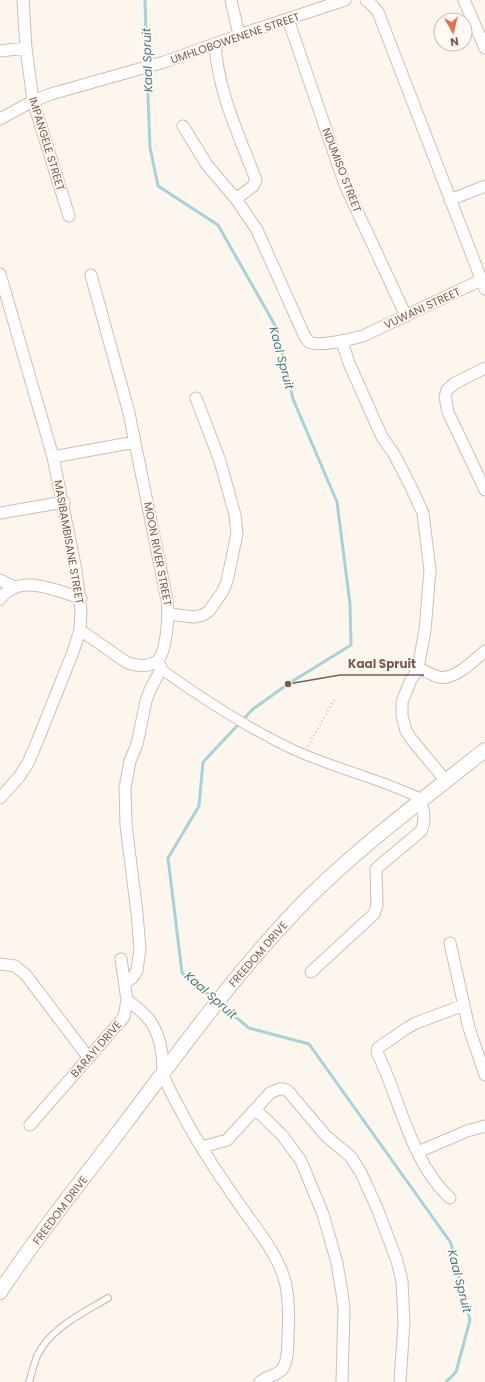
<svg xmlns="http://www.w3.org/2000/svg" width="485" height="1382" font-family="Poppins,sans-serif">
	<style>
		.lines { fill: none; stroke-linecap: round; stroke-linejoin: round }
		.stream { stroke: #a5d3da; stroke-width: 3 }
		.service-casing { stroke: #d1beb0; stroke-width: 8 }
		.pedestrian-casing { stroke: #d1beb0; stroke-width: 11 }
		.minor-casing { stroke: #d1beb0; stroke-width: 13 }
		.tertiary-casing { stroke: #d1beb0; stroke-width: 16 }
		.path { stroke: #d9b8a5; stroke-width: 2; stroke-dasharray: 1 3; stroke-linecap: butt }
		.service { stroke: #fff; stroke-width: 5.5 }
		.pedestrian { stroke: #fff; stroke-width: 9 }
		.minor { stroke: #fff; stroke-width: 11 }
		.tertiary { stroke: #fff; stroke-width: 14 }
		.labels { text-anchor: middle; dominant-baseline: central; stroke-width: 3.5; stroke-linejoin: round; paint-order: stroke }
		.street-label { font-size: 11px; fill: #7a5c4d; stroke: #fffaf3 }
		.water-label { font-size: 12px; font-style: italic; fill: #437c86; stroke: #fffaf3 }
		.leader { fill: none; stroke: #7a5c4d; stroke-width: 1.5 }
		.callout-dot { fill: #7a5c4d; stroke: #fffaf3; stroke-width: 1.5 }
		.callout-label { font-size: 12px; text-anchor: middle; font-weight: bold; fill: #7a5c4d; stroke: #fffaf3; stroke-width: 3.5; stroke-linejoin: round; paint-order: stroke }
	</style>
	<rect width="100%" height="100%" fill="#fdf6ec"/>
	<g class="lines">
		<path class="stream" d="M145 0 147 64
			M147 70 150 147 158 186 218 225 276 327 293 399 337 502 350 604 351 645 288 684 253 709 203 762 199 806 168 858 182 973 215 1000
			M221 1005 249 1028 309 1044 451 1243 470 1320 456 1372 446 1382"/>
		<defs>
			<path id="service" d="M29 1382C32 1373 34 1364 37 1356 50 1328 83 1313 108 1298"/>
			<path id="pedestrian" d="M161 669C203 699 247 728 294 750 336 769 381 779 422 799"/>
			<path id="minor" d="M23 0 26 48 33 101 69 216
				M231 0 239 35
				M366 0 372 5 378 12 485 289
				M464 0 485 48
				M288 19 345 185 406 316
				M215 44C218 92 239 135 256 180L253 186 236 199
				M0 51 26 48
				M0 119 33 101 51 94 164 62 245 33 345 0
				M183 126 207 165 236 199 257 230 305 337 309 342C319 347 352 339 363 336L481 280
				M450 200 485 186
				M0 274 53 457 76 570 81 610 80 630 73 652 37 742 28 763 19 777 0 798
				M346 341 343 345 349 363 382 437 394 454 409 483 423 513 430 570 425 630 418 668 410 682 402 702V716L406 731 412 740 446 781
				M485 368 455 383 447 390 445 397 448 412 485 490
				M53 457 135 442
				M0 513 64 502
				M0 580 14 587
				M0 599C19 572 56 591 81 598
				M169 614 194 617 203 615 209 611 223 591 227 581 237 534 235 515 220 461 196 398
				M80 630 126 662C135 666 150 668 158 660 167 650 169 613 167 600L129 413 91 275
				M418 668C425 671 432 675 439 677 454 681 474 660 485 651
				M450 943 469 1028 485 1075
				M0 964 15 966 26 975 88 1057
				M311 972 374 914 377 905 376 869 384 862 421 831C426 821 424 810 420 801
				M125 983 133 977 137 970 140 949 137 913 126 825 125 788 130 761 137 744 146 701 150 690 161 669V667L157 661
				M127 1000C149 1016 158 1026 162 1054 163 1060 162 1066 163 1072 164 1081 177 1104 182 1113 197 1142 216 1171 235 1198 251 1222 276 1251 284 1278 289 1292 289 1321 288 1336 288 1346 288 1360 283 1368 278 1376 266 1376 260 1382
				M256 1110 282 1135 301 1161 323 1214 337 1263 342 1293 344 1308 342 1382
				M30 1125 124 1017 127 1000 121 959
				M202 1147 227 1140 270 1093 279 1089H284L288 1091 326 1136 351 1157 361 1173 377 1208 397 1261 402 1281 404 1322 400 1382
				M418 1152 467 1131 485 1126
				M450 1198C411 1163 400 1099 377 1052L378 1048 407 1028 416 1023 464 1005"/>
			<path id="tertiary" d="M0 1292C39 1232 85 1177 127 1121 185 1044 242 964 310 896 364 843 426 797 485 750"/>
		</defs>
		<use href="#service" class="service-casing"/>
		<use href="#pedestrian" class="pedestrian-casing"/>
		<use href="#minor" class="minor-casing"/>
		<use href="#tertiary" class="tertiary-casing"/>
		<path class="path" d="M308 746 335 698"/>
		<use href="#service" class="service"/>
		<use href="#pedestrian" class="pedestrian"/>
		<use href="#minor" class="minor"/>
		<use href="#tertiary" class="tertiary"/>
	</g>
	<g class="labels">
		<g class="street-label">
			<text transform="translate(235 38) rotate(-19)">UMHLOBOWENENE STREET</text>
			<text transform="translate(47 144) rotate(73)">IMPANGELE STREET</text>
			<text transform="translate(342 170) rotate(69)">NDUMISO STREET</text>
			<text transform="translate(422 308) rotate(-25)">VUWANI STREET</text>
			<text transform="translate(69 542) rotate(80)">MASIBAMBISANE STREET</text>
			<text transform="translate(158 554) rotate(79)">MOON RIVER STREET</text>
			<text transform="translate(258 954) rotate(-49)">FREEDOM DRIVE</text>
			<text transform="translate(96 1049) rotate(-49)">BARAYI DRIVE</text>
			<text transform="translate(60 1210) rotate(-53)">FREEDOM DRIVE</text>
		</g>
		<g class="water-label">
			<text transform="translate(147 60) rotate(-92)">Kaal Spruit</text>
			<text transform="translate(282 358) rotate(75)">Kaal Spruit</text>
			<text transform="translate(211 995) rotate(41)">Kaal Spruit</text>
			<text transform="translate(460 1281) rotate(76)">Kaal Spruit</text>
		</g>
	</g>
	<path class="leader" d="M288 684L340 675H424"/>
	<circle class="callout-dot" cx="288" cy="684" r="4"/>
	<g class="callout-label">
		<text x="382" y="668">Kaal Spruit</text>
	</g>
	<g transform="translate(453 32) rotate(172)"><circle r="19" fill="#fffaf3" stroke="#cabbb1"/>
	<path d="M0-3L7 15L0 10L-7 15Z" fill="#e76f51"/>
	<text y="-6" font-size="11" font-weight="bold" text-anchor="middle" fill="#7a5c4d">N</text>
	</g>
</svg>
